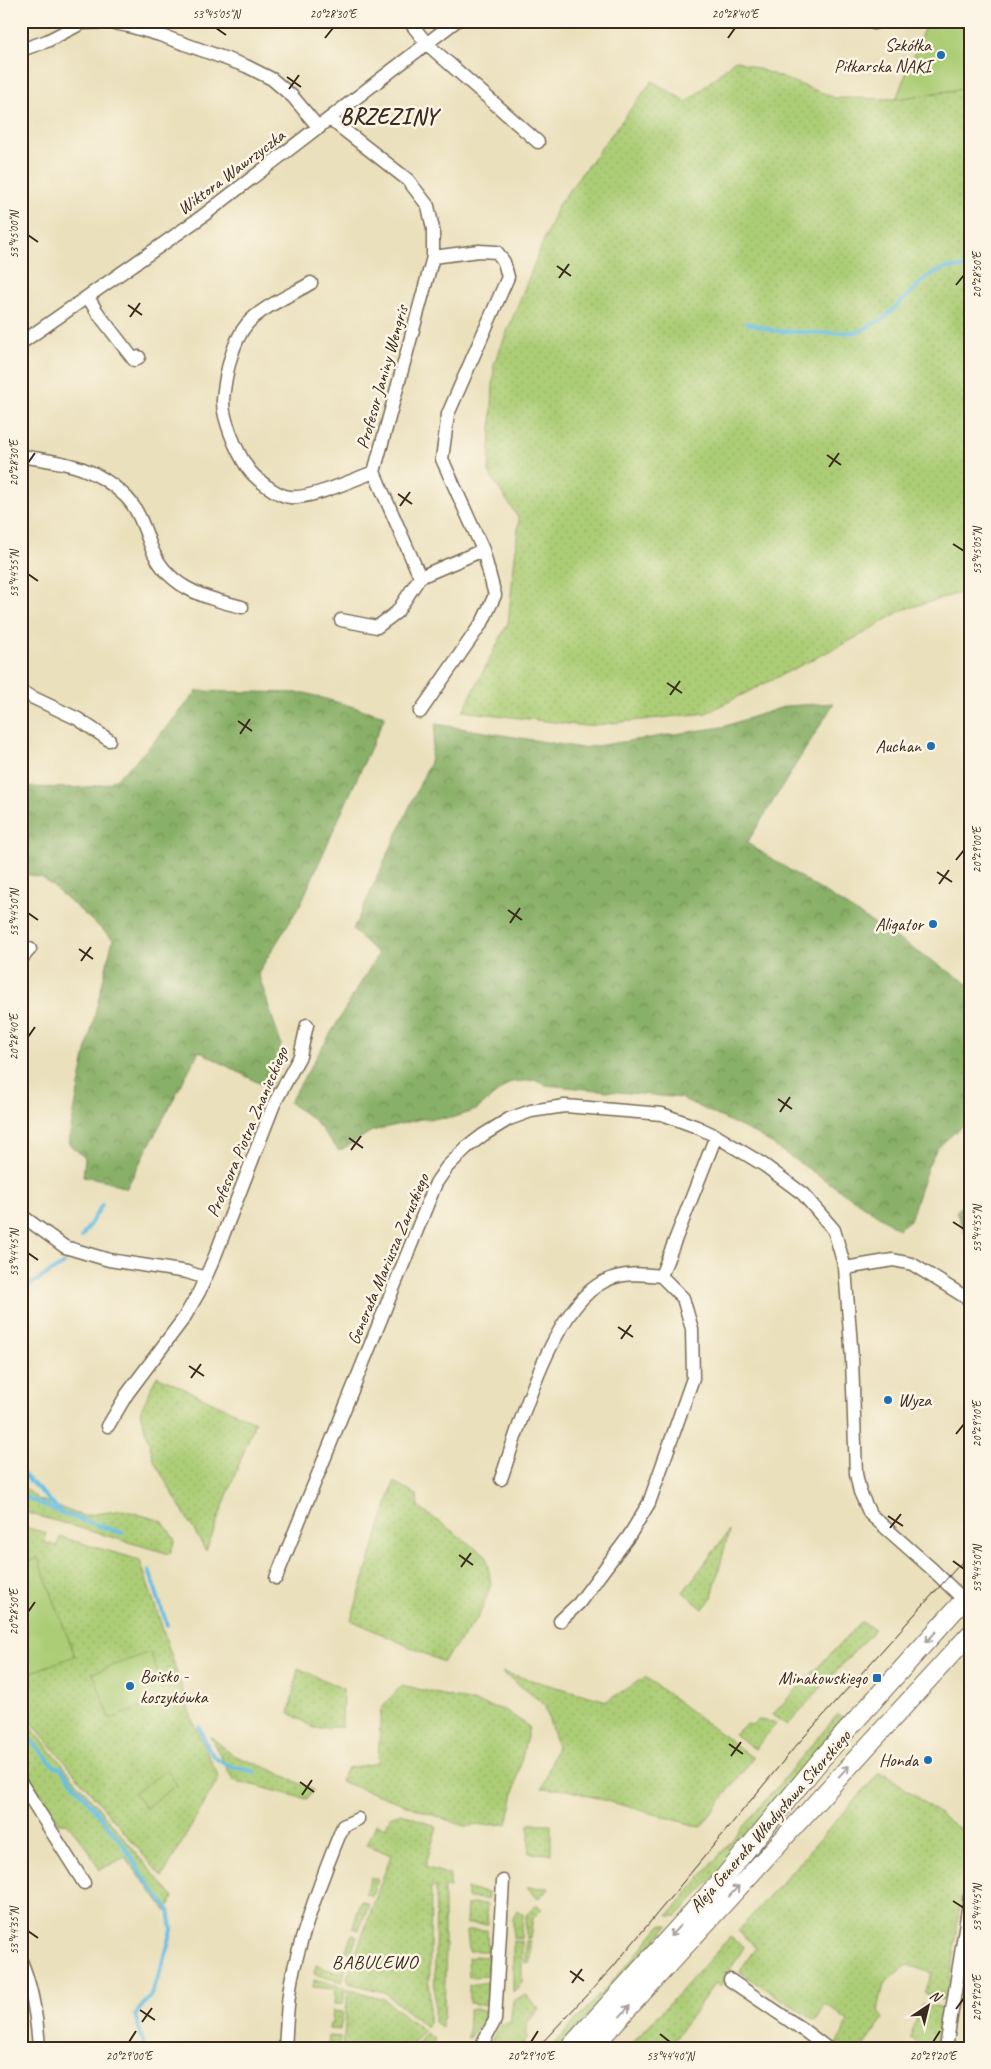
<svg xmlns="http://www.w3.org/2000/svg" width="991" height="2069" font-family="Caveat,sans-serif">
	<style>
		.green { fill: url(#green-dots); stroke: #747c4a }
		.forest { fill: url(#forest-crowns); stroke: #626d42 }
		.pitch { fill: #accd76; stroke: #747c4a }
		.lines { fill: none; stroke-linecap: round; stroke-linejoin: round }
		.stream { stroke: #66bee3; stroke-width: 4 }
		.minor-casing { stroke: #786a55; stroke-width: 15 }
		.secondary-casing { stroke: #786a55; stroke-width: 20 }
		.minor { stroke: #fff; stroke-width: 12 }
		.secondary { stroke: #fff; stroke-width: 18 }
		.tram { stroke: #3b2a1e; stroke-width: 1 }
		.oneway { stroke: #a79f9a }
		.ticks { fill: none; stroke: #3b2a1e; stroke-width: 2 }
		.poi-dot { fill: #1f6fb2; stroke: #fcf5e5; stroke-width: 2 }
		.labels { text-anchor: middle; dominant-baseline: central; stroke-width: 5; stroke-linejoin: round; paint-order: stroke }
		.poi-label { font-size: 18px; fill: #3b2a1e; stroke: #fcf5e5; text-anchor: end }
		.street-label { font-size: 18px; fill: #3b2a1e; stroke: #fcf5e5 }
		.neighbourhood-label { font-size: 19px; letter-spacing: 1px; fill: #3b2a1e; stroke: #fcf5e5 }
		.district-label { font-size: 22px; font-weight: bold; letter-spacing: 1px; fill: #3b2a1e; stroke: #fcf5e5 }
		.neatline { fill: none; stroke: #3b2a1e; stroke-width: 2 }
		.ticks-label { font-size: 12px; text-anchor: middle; fill: #3b2a1e }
	</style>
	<defs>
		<pattern id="green-dots" width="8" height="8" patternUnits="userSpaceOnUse" patternTransform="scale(1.25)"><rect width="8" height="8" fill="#accd76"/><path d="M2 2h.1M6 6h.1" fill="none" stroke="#95b066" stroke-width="1.8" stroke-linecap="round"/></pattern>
		<pattern id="forest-crowns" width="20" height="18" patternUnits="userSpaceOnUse" patternTransform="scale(1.25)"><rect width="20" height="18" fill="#89b067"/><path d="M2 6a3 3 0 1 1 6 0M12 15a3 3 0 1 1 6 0" fill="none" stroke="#718f54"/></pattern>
	</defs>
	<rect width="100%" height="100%" fill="#fcf5e5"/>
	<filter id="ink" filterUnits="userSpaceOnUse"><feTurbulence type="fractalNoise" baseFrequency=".02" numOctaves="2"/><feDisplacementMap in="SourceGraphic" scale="10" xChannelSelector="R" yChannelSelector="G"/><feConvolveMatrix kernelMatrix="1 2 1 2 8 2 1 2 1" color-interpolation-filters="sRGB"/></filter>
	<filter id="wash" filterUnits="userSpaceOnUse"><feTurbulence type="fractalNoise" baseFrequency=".0096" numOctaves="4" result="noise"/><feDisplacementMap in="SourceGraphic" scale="20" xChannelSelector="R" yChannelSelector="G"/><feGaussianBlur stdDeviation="1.12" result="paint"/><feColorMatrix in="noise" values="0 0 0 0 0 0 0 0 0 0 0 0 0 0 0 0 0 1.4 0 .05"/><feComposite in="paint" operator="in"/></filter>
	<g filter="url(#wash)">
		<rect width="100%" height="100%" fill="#eae0bc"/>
		<path class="green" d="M735 60 836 98 896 99 962 89 970 93V590L902 610 863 634 706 713 585 726 463 711 508 623 519 519 489 473 494 364 558 205 652 81 687 102Z
			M157 1376 255 1422 206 1551 155 1463 140 1412Z
			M394 1482 417 1495 418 1507 486 1555 491 1584 479 1616 443 1662 351 1620Z
			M21 1485 38 1499 82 1516 123 1510 162 1521 175 1540 170 1554 21 1511Z
			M21 1526 46 1533 44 1542 57 1546 60 1537 140 1560 193 1722 219 1778 162 1877 21 1710Z
			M729 1531 712 1597 703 1609 683 1592Z
			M861 1622 875 1629 787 1725 772 1715Z
			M298 1668 343 1689 342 1727 314 1728 289 1713Z
			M502 1672 607 1701 645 1677 753 1758 701 1827 568 1790 542 1788 557 1746 544 1704Z
			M402 1685 505 1710 529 1727 507 1824 464 1826 340 1781 347 1768 378 1763 381 1709Z
			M838 1714 845 1720 715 1876 677 1916H668Z
			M21 1715 173 1897 167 1912 125 1857 100 1870 86 1846 67 1823H58L21 1762Z
			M759 1720 774 1722 776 1724 755 1749 734 1734 747 1724 751 1725Z
			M210 1736 233 1755 272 1770 313 1790 307 1799 233 1780Z
			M879 1773 887 1775 969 1836 950 1979 946 1998 942 2001 925 1993 932 1973 907 1965 884 1984 878 2010 883 2019 862 2048H839L837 2045 848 2021 826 2004 816 2021 739 1972 756 1947 738 1931Z
			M401 1813 437 1827 425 1867 450 1875V1887H444V1943H446L444 2018 442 2019V2028L434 2022 436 1887H431L429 2022 426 2027 384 1992 349 1983 347 1978 391 1855 367 1845 376 1824 386 1828 390 1817Z
			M529 1824H551V1854L529 1853Z
			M371 1877 378 1880 372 1896 365 1893Z
			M527 1887 549 1888 538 1899Z
			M467 1889 488 1893V1899L467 1898Z
			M361 1900 369 1904 359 1930 353 1928Z
			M473 1904H486L488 1924H466L467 1905Z
			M537 1904 542 1909 533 1918 530 1938 526 1939V1915Z
			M518 1910 523 1914 521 1939 513 1938V1918Z
			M661 1925H669L560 2048H550L624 1969Z
			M472 1930H487L488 1951H469L467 1931Z
			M352 1934 357 1936 351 1953 346 1951Z
			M730 1937 744 1947 720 1986 715 1983 668 2048H628Z
			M513 1941 522 1942V1983L513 1992Z
			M526 1941H530V1963H525Z
			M474 1956 488 1957V1976L469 1977 468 1958H473Z
			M343 1958 348 1960 342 1982 314 1974 316 1965 338 1973Z
			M970 1972V2034L962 2033Z
			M314 1980 345 1987 343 2004H334L335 1989 313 1987Z
			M487 1982V2005H474V2003H469V1985Z
			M348 1989 384 1999 424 2031 410 2048H343Z
			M526 1995 539 2009 527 2023V2040L519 2048H488L500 2024 510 2023 513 2001Z
			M922 2004 939 2007 945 2011 941 2048H923L910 2038Z
			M474 2009 486 2010 483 2020 468 2039 469 2010Z
			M333 2011 343 2012 340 2030 329 2029 330 2023H332Z
			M426 2033 435 2040 432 2044 433 2046 432 2048H415Z
			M329 2036 341 2037 339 2048H328Z"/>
		<path class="forest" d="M197 691 305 693 385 716 301 903 258 973 281 1044 270 1089 199 1051 126 1189 108 1181 83 1176 85 1158 68 1143 85 1056 113 939 43 878 21 873V787C49 787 79 790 106 784 125 779 182 709 197 691Z
			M834 703 747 843 970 985V1119L937 1148 928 1166 910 1220 898 1229 758 1135 681 1098 545 1085 537 1080 511 1082 476 1110 451 1118 421 1119 372 1131 339 1151 312 1118 289 1103 378 954 353 930 430 762 436 724 582 748 722 727 786 706Z
			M970 1196V1244L956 1212Z"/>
		<path class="pitch" d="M927 21H970V93L961 89 896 99Z
			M38 1558 75 1656 21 1676V1564Z
			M150 1652 167 1698 110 1719 93 1673Z
			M167 1770 177 1785 145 1808 134 1793Z"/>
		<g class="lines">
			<path class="stream" d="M747 323 775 331 822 333 858 332 883 319 928 276 945 268 970 267
				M82 1237 102 1205
				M21 1306 28 1286 64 1264
				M21 1472 60 1511
				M21 1495 64 1514 122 1533
				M149 1570 167 1625
				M199 1727C214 1764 217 1763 255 1772
				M21 1729 54 1766 61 1768 123 1844 143 1877 169 1910 172 1930 163 1964 151 1995 135 2015 145 2048"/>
		</g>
	</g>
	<g filter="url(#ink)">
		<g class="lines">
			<defs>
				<path id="minor" d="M409 21 427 44 538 142
					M869 21 874 23 878 21
					M21 50 47 41 82 23 108 22 129 26 160 35 246 66 272 79 293 97 319 128
					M330 119 408 180 428 206 433 229V257L374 472 420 577 397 612 377 627 341 620
					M311 283C293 294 260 308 247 324 232 342 225 376 223 400 222 418 237 452 247 467 254 478 277 496 290 497 312 499 352 480 374 472
					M88 297 97 312 134 360 139 357
					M21 343 200 218 456 21
					M21 456C62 463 91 464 123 494 137 506 144 527 150 544 165 587 202 597 242 607
					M420 577 483 550
					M21 692 78 719 109 740
					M420 712 483 621 495 595 483 550 442 459 448 414 508 277 504 262 497 252 479 251 433 257
					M21 959 30 949
					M21 1215 65 1247 109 1260 187 1272 205 1278
					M845 1268 852 1359 856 1474 860 1492 870 1514 932 1569 970 1606
					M108 1426 127 1394 184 1318 199 1292 215 1256 274 1104 300 1056 307 1025
					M501 1479C519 1427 553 1305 605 1281 623 1272 642 1274 661 1276
					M276 1578 436 1183 447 1167 466 1148 483 1135 509 1119 531 1111 565 1106 662 1114 697 1127 716 1136 764 1165 803 1194 834 1230 845 1268 893 1260 912 1264 970 1300
					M560 1621 579 1603 629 1536 649 1503 693 1378 692 1329 683 1298 661 1276 716 1136
					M21 1783 84 1883
					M21 1961C33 1989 37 2018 39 2048
					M730 1980 802 2029 827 2048
					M285 2048C287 2022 287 1993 294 1968 306 1919 324 1872 343 1826L358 1819
					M480 2048 495 2020 503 1881
					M946 2048 970 1897"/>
				<path id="secondary" d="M569 2048 724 1877 823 1757 970 1593
					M592 2048 970 1634"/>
			</defs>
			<use href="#minor" class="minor-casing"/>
			<use href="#secondary" class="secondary-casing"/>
			<use href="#minor" class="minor"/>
			<use href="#secondary" class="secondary"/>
			<path class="tram" d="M537 2048 612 1968 795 1747 970 1553"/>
		</g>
		<defs><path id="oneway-shaft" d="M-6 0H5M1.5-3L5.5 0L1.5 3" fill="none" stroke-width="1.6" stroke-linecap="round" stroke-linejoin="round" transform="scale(1.25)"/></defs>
		<g class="oneway">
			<use href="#oneway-shaft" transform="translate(931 1637) rotate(133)"/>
			<use href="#oneway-shaft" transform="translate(844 1771) rotate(-47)"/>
			<use href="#oneway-shaft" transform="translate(734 1891) rotate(-48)"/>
			<use href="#oneway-shaft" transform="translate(675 1931) rotate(132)"/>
			<use href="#oneway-shaft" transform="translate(625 2011) rotate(-48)"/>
		</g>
	</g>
	<path class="ticks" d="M216 28 226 35M325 38 333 28M728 38 735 28M287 77 301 87M289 89 299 75M28 235 38 242M557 266 571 276M559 278 569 264M956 285 964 275M128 305 142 315M130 317 140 303M827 455 841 465M28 463 35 453M829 467 839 453M398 494 412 504M400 506 410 492M953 544 964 551M28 574 38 581M667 683 682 693M670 695 680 681M238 721 252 731M240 734 250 719M956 860 964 850M937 872 952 882M939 884 949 870M508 910 522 920M28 913 38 920M510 923 520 908M79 949 93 959M81 961 91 947M28 1037 35 1027M778 1099 792 1109M780 1112 790 1097M349 1138 363 1148M351 1150 361 1136M953 1222 964 1229M28 1253 38 1260M618 1327 633 1337M621 1339 631 1325M189 1366 204 1376M191 1378 201 1364M956 1434 964 1424M888 1516 903 1526M890 1528 901 1514M459 1555 473 1565M953 1561 964 1569M461 1567 471 1553M28 1612 35 1602M729 1744 743 1754M731 1756 741 1742M300 1782 314 1792M302 1795 312 1780M953 1901 964 1908M28 1931 38 1938M570 1971 584 1981M572 1983 582 1969M956 2009 964 1998M140 2010 155 2020M142 2022 152 2008M660 2034 670 2042M129 2042 136 2031M531 2042 538 2031M933 2042 940 2031"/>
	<g class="poi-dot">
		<circle cx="941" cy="55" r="5"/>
		<circle cx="931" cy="746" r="5"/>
		<circle cx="933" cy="924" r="5"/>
		<circle cx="888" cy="1400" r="5"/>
		<rect x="872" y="1673" width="10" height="10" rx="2.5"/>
		<circle cx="130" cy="1686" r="5"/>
		<circle cx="928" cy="1760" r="5"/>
	</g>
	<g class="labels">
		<g class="poi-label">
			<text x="931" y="45">Szkółka<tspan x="931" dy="21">Piłkarska NAKI</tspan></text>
			<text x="921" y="746">Auchan</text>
			<text x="923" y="924">Aligator</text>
			<text x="898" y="1400" text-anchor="start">Wyza</text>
			<text x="140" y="1676" text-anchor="start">Boisko -<tspan x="140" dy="21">koszykówka</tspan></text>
			<text x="867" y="1678">Minakowskiego</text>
			<text x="918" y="1760">Honda</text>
		</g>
		<g class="street-label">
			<text transform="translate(231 172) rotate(-37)">Wiktora Wawrzyczka</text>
			<text transform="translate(382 377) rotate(-74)">Profesor Janiny Wengris</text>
			<text transform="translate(247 1132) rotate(-67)">Profesora Piotra Znanieckiego</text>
			<text transform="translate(388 1259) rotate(-67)">Generała Mariusza Zaruskiego</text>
			<text transform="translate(770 1821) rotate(-49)">Aleja Generała Władysława Sikorskiego</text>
		</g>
		<g class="neighbourhood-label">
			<text x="375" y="1962">BABULEWO</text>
		</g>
		<g class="district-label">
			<text x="389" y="117">BRZEZINY</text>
		</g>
	</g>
	<rect width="991" height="2069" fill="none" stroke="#fcf5e5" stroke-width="55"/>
	<g transform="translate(928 2006) rotate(35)" stroke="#fcf5e5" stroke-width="4" paint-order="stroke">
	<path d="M0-4L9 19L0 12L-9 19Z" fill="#3b2a1e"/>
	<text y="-8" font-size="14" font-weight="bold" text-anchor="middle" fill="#3b2a1e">N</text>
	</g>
	<rect x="28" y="28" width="936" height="2014" class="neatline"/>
	<g class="ticks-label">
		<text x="216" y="18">53°45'05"N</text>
		<text x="333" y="18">20°28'30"E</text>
		<text x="735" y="18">20°28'40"E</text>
		<text transform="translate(14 235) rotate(-90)" y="4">53°45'00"N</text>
		<text transform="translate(977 275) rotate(-90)" y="4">20°28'50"E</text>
		<text transform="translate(14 463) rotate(-90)" y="4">20°28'30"E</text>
		<text transform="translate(977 551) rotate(-90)" y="4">53°45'05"N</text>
		<text transform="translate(14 574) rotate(-90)" y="4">53°44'55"N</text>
		<text transform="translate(977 850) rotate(-90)" y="4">20°29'00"E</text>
		<text transform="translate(14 913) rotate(-90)" y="4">53°44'50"N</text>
		<text transform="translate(14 1037) rotate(-90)" y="4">20°28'40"E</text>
		<text transform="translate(977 1229) rotate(-90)" y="4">53°44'55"N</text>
		<text transform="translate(14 1253) rotate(-90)" y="4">53°44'45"N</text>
		<text transform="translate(977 1424) rotate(-90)" y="4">20°29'10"E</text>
		<text transform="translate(977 1569) rotate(-90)" y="4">53°44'50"N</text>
		<text transform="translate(14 1612) rotate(-90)" y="4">20°28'50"E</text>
		<text transform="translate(977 1908) rotate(-90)" y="4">53°44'45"N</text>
		<text transform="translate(14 1931) rotate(-90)" y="4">53°44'35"N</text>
		<text transform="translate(977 1998) rotate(-90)" y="4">20°29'20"E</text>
		<text x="129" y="2060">20°29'00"E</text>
		<text x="531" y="2060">20°29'10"E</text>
		<text x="670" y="2060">53°44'40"N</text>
		<text x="933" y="2060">20°29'20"E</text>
	</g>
</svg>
